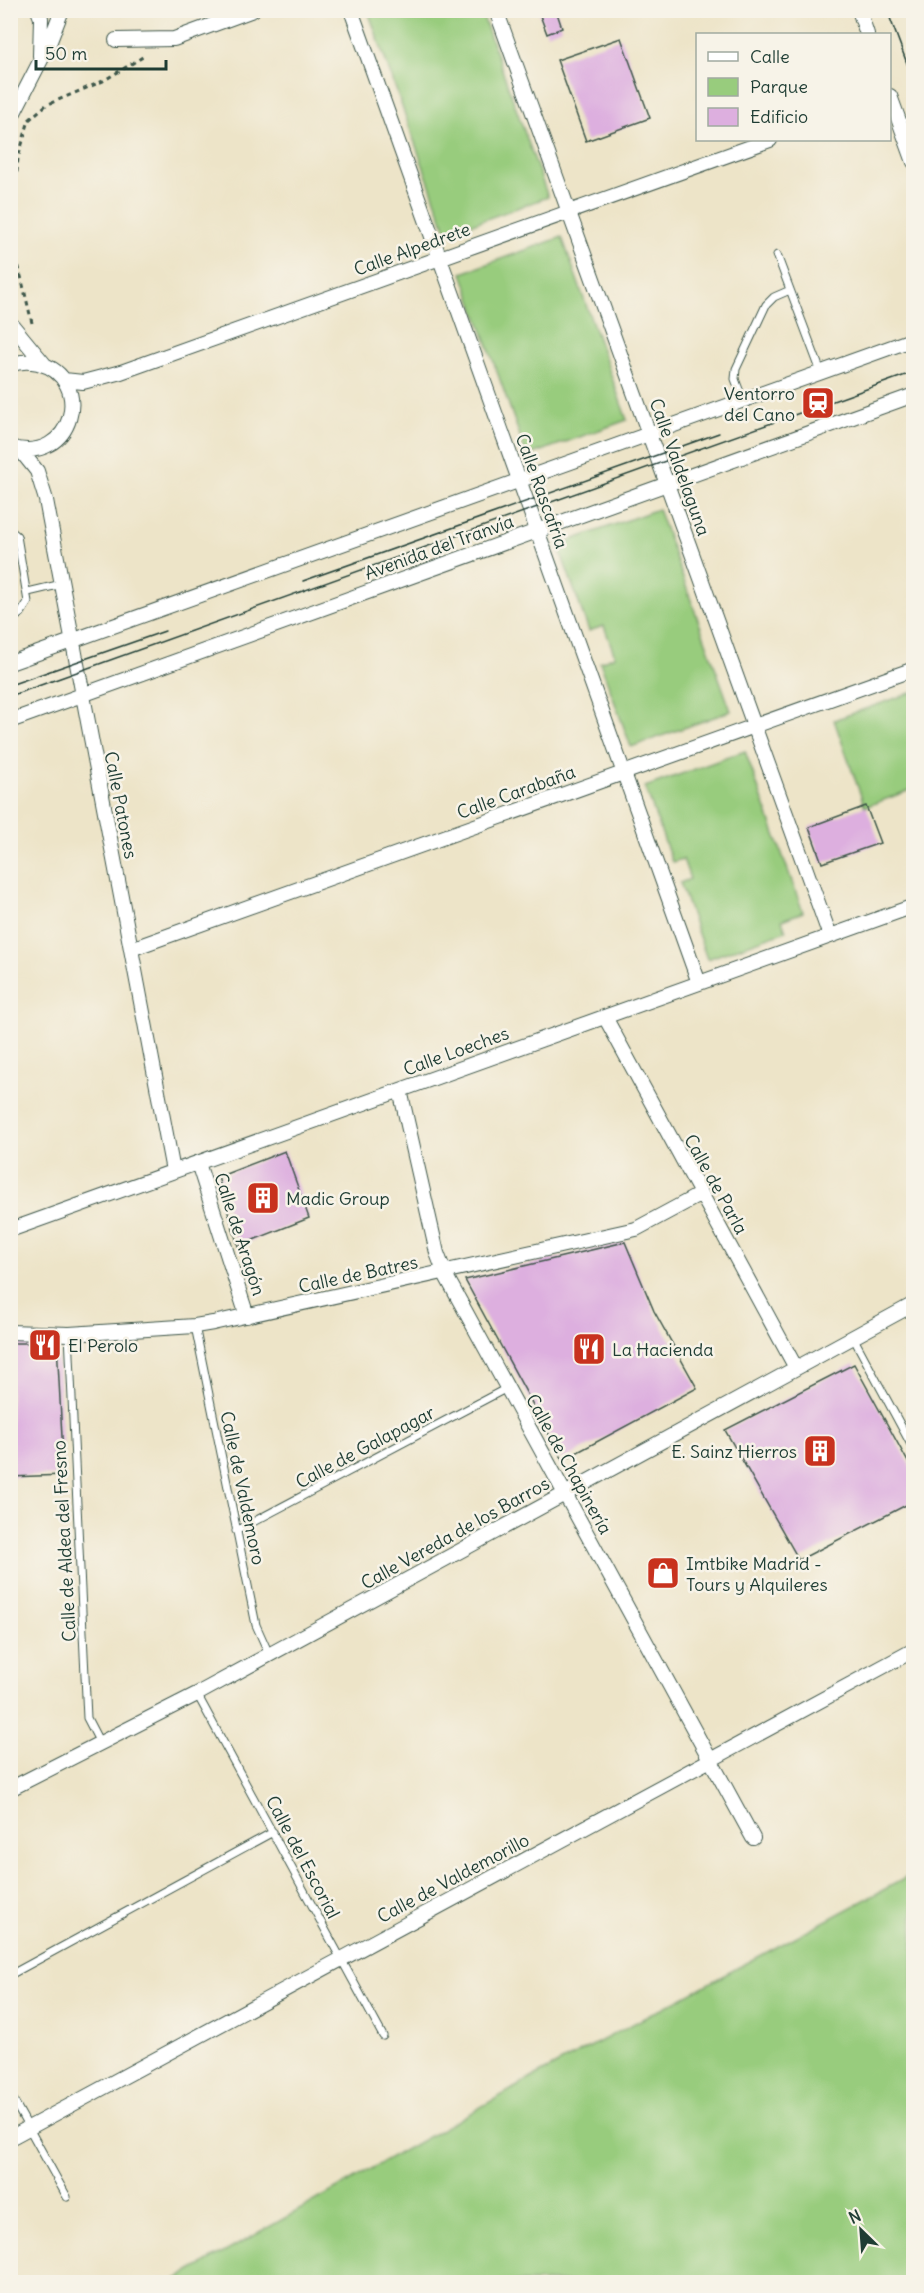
<svg xmlns="http://www.w3.org/2000/svg" width="924" height="2293" font-family="Delius,sans-serif">
	<style>
		.green { fill: #98cc7d; stroke: #5c8458; stroke-width: 1.5 }
		.building { fill: #ddafdf }
		.lines { fill: none; stroke-linecap: round; stroke-linejoin: round }
		.service-casing { stroke: #3e564a; stroke-width: 9 }
		.minor-casing { stroke: #3e564a; stroke-width: 16 }
		.path { stroke: #3e564a; stroke-width: 3; stroke-dasharray: 4.5 4.5; stroke-linecap: butt }
		.service { stroke: #fff; stroke-width: 7 }
		.minor { stroke: #fff; stroke-width: 14 }
		.tram { stroke: #1f3d34; stroke-width: 1.5 }
		.labels { text-anchor: middle; dominant-baseline: central; stroke-width: 5; stroke-linejoin: round; paint-order: stroke }
		.street-label { font-size: 18px; fill: #1f3d34; stroke: #f7f3e8 }
		.poi-label { font-size: 18px; fill: #1f3d34; stroke: #f7f3e8; text-anchor: start }
	</style>
	<rect width="100%" height="100%" fill="#f7f3e8"/>
	<filter id="ink" filterUnits="userSpaceOnUse"><feTurbulence type="fractalNoise" baseFrequency=".0167" numOctaves="2"/><feDisplacementMap in="SourceGraphic" scale="12" xChannelSelector="R" yChannelSelector="G"/><feConvolveMatrix kernelMatrix="1 2 1 2 8 2 1 2 1" color-interpolation-filters="sRGB"/></filter>
	<filter id="wash" filterUnits="userSpaceOnUse"><feTurbulence type="fractalNoise" baseFrequency=".008" numOctaves="4" result="noise"/><feDisplacementMap in="SourceGraphic" scale="24" xChannelSelector="R" yChannelSelector="G"/><feGaussianBlur stdDeviation="1.35" result="paint"/><feColorMatrix in="noise" values="0 0 0 0 0 0 0 0 0 0 0 0 0 0 0 0 0 1.4 0 .05"/><feComposite in="paint" operator="in"/></filter>
	<g filter="url(#wash)">
		<rect width="100%" height="100%" fill="#ede4c8"/>
		<path class="green" d="M368 11H481L548 197 447 233Z
			M562 237 627 420 527 456 462 273Z
			M658 509 731 711 631 747 600 662 615 656 604 626 589 631 558 545Z
			M913 692V789L865 807 834 720Z
			M745 751 803 912 782 920 786 931 707 959 680 883 690 879 683 859 672 862 645 787Z
			M913 1874V2282H172L532 2078Z"/>
		<g id="blocks">
			<path class="building" d="M538 10H556L562 28 547 34Z
				M621 38 650 118 586 141 557 60Z
				M866 806 880 843 822 863 809 827Z
				M285 1151 309 1218 238 1246 218 1177Z
				M625 1242 654 1311 697 1388 563 1460 465 1280Z
				M11 1343H57L64 1475 10 1477Z
				M854 1364 914 1473V1501L799 1560 725 1430Z"/>
		</g>
	</g>
	<g filter="url(#ink)">
		<use href="#blocks" fill-opacity="0" stroke="#3e564a" stroke-width="1.5"/>
		<g class="lines">
			<defs>
				<path id="service" d="M777 255 821 372
					M743 400 735 379 736 369 766 305 774 297 790 290
					M10 530 17 536 28 602 21 613 10 621
					M28 592 62 584
					M195 1326 256 1625 269 1654
					M69 1334 87 1718 100 1743
					M853 1337 914 1450
					M236 1531 507 1388
					M197 1694 383 2036
					M10 1975 273 1832
					M10 2094 67 2197"/>
				<path id="minor" d="M38 10 41 18 40 56
					M351 10 699 983
					M496 10 830 936
					M859 10 867 34
					M116 40 174 39 253 10
					M890 96 914 162
					M10 120 48 46 62 10
					M12 325 45 365
					M10 365C19 361 29 361 38 363 96 378 73 467 10 447
					M64 380 83 382 121 372 770 140
					M21 451 37 471 46 500 173 1171
					M10 663 914 339
					M10 721 914 395
					M131 949 914 669
					M605 1017 796 1368
					M400 1090 437 1253 445 1274 753 1838
					M198 1163 247 1316
					M10 1230 914 906
					M10 1332 69 1334 195 1326 213 1323 636 1229 701 1194
					M10 1789 197 1694 914 1304
					M10 2138 914 1650"/>
			</defs>
			<use href="#service" class="service-casing"/>
			<use href="#minor" class="minor-casing"/>
			<path class="path" d="M32 323 14 247 13 219 18 158 29 120 46 105 103 81 146 55"/>
			<use href="#service" class="service"/>
			<use href="#minor" class="minor"/>
			<path class="tram" d="M887 10 914 82
				M303 581 719 433
				M10 685 165 631
				M10 696 914 372"/>
		</g>
	</g>
	<defs>
		<symbol id="station-square" viewBox="-11 -11 22 22"><rect x="-9" y="-9" width="18" height="18" rx="4" fill="#c8321e" stroke="#f7f3e8"/><path d="M-3-6H3Q5-6 5-4V2Q5 4 3 4L4.5 6H3L1.5 4h-3L-3 6H-4.5L-3 4Q-5 4-5 2V-4Q-5-6-3-6ZM-3.5-4v3h7v-3ZM-3.5 1v1.5H-2V1ZM2 1v1.5H3.5V1Z" fill="#fff"/></symbol>
		<symbol id="building-square" viewBox="-11 -11 22 22"><rect x="-9" y="-9" width="18" height="18" rx="4" fill="#c8321e" stroke="#f7f3e8"/><path d="M-4-6H4V6H1V3H-1V6H-4ZM-2.5-4.3h1.7v1.8h-1.7ZM.8-4.3h1.7v1.8H.8ZM-2.5-1h1.7V.8h-1.7ZM.8-1h1.7V.8H.8Z" fill="#fff"/></symbol>
		<symbol id="restaurant-square" viewBox="-11 -11 22 22"><rect x="-9" y="-9" width="18" height="18" rx="4" fill="#c8321e" stroke="#f7f3e8"/><path d="M-5-6h1v4h1v-4h1v4h1v-4h1v5L-1.5 .5V6h-2V.5L-5-1ZM5-6V6H3V1.5H1.5Q1.5-4 5-6Z" fill="#fff"/></symbol>
		<symbol id="shop-square" viewBox="-11 -11 22 22"><rect x="-9" y="-9" width="18" height="18" rx="4" fill="#c8321e" stroke="#f7f3e8"/><path d="M-5-2.5h2.3a2.7 3.5 0 0 1 5.4 0H5L5.5 6h-11ZM-1.5-2.5h3a1.5 2.3 0 0 0-3 0Z" fill="#fff"/></symbol>
	</defs>
	<g fill-rule="evenodd">
		<use href="#station-square" x="799" y="384" width="38" height="38"/>
		<use href="#building-square" x="244" y="1179" width="38" height="38"/>
		<use href="#restaurant-square" x="26" y="1326" width="38" height="38"/>
		<use href="#restaurant-square" x="570" y="1330" width="38" height="38"/>
		<use href="#building-square" x="801" y="1432" width="38" height="38"/>
		<use href="#shop-square" x="644" y="1554" width="38" height="38"/>
	</g>
	<g class="labels">
		<g class="street-label">
			<text transform="translate(412 249) rotate(-20)">Calle Alpedrete</text>
			<text transform="translate(680 467) rotate(70)">Calle Valdelaguna</text>
			<text transform="translate(542 491) rotate(70)">Calle Rascafría</text>
			<text transform="translate(439 547) rotate(-20)">Avenida del Tranvía</text>
			<text transform="translate(516 792) rotate(-20)">Calle Carabaña</text>
			<text transform="translate(121 805) rotate(79)">Calle Patones</text>
			<text transform="translate(456 1051) rotate(-20)">Calle Loeches</text>
			<text transform="translate(716 1184) rotate(61)">Calle de Parla</text>
			<text transform="translate(240 1234) rotate(72)">Calle de Aragón</text>
			<text transform="translate(358 1274) rotate(-12)">Calle de Batres</text>
			<text transform="translate(365 1447) rotate(-28)">Calle de Galapagar</text>
			<text transform="translate(569 1464) rotate(61)">Calle de Chapinería</text>
			<text transform="translate(243 1488) rotate(78)">Calle de Valdemoro</text>
			<text transform="translate(455 1533) rotate(-29)">Calle Vereda de los Barros</text>
			<text transform="translate(64 1541) rotate(-93)">Calle de Aldea del Fresno</text>
			<text transform="translate(303 1857) rotate(62)">Calle del Escorial</text>
			<text transform="translate(453 1878) rotate(-28)">Calle de Valdemorillo</text>
		</g>
		<g class="poi-label">
			<text x="795" y="393" text-anchor="end">Ventorro<tspan x="795" dy="21">del Cano</tspan></text>
			<text x="286" y="1198">Madic Group</text>
			<text x="68" y="1345">El Perolo</text>
			<text x="612" y="1349">La Hacienda</text>
			<text x="797" y="1451" text-anchor="end">E. Sainz Hierros</text>
			<text x="686" y="1563">Imtbike Madrid -<tspan x="686" dy="21">Tours y Alquileres</tspan></text>
		</g>
	</g>
	<rect width="924" height="2293" fill="none" stroke="#f7f3e8" stroke-width="36"/>
	<rect x="696" y="33" width="195" height="108" fill="#f7f3e8" stroke="#a1aaa0" stroke-width="1.5"/>
	<rect x="708" y="52" width="30" height="9" fill="#ffffff" stroke="#a1aaa0" stroke-width="1.5"/>
	<text x="750" y="63" font-size="18" fill="#1f3d34">Calle</text>
	<rect x="708" y="78" width="30" height="18" fill="#98cc7d" stroke="#a1aaa0" stroke-width="1.5"/>
	<text x="750" y="93" font-size="18" fill="#1f3d34">Parque</text>
	<rect x="708" y="108" width="30" height="18" fill="#ddafdf" stroke="#a1aaa0" stroke-width="1.5"/>
	<text x="750" y="123" font-size="18" fill="#1f3d34">Edificio</text>
	<g transform="translate(861 2230) rotate(335)" stroke="#f7f3e8" stroke-width="4.5" paint-order="stroke">
	<path d="M0-4.5L10 22L0 15L-10 22Z" fill="#1f3d34"/>
	<text y="-9" font-size="16" font-weight="bold" text-anchor="middle" fill="#1f3d34">N</text>
	</g>
	<path d="M36 60v9h130v-9" fill="none" stroke="#1f3d34" stroke-width="3"/>
	<text x="45" y="60" font-size="18" fill="#1f3d34" stroke="#f7f3e8" stroke-width="4.5" paint-order="stroke">50 m</text>
</svg>
